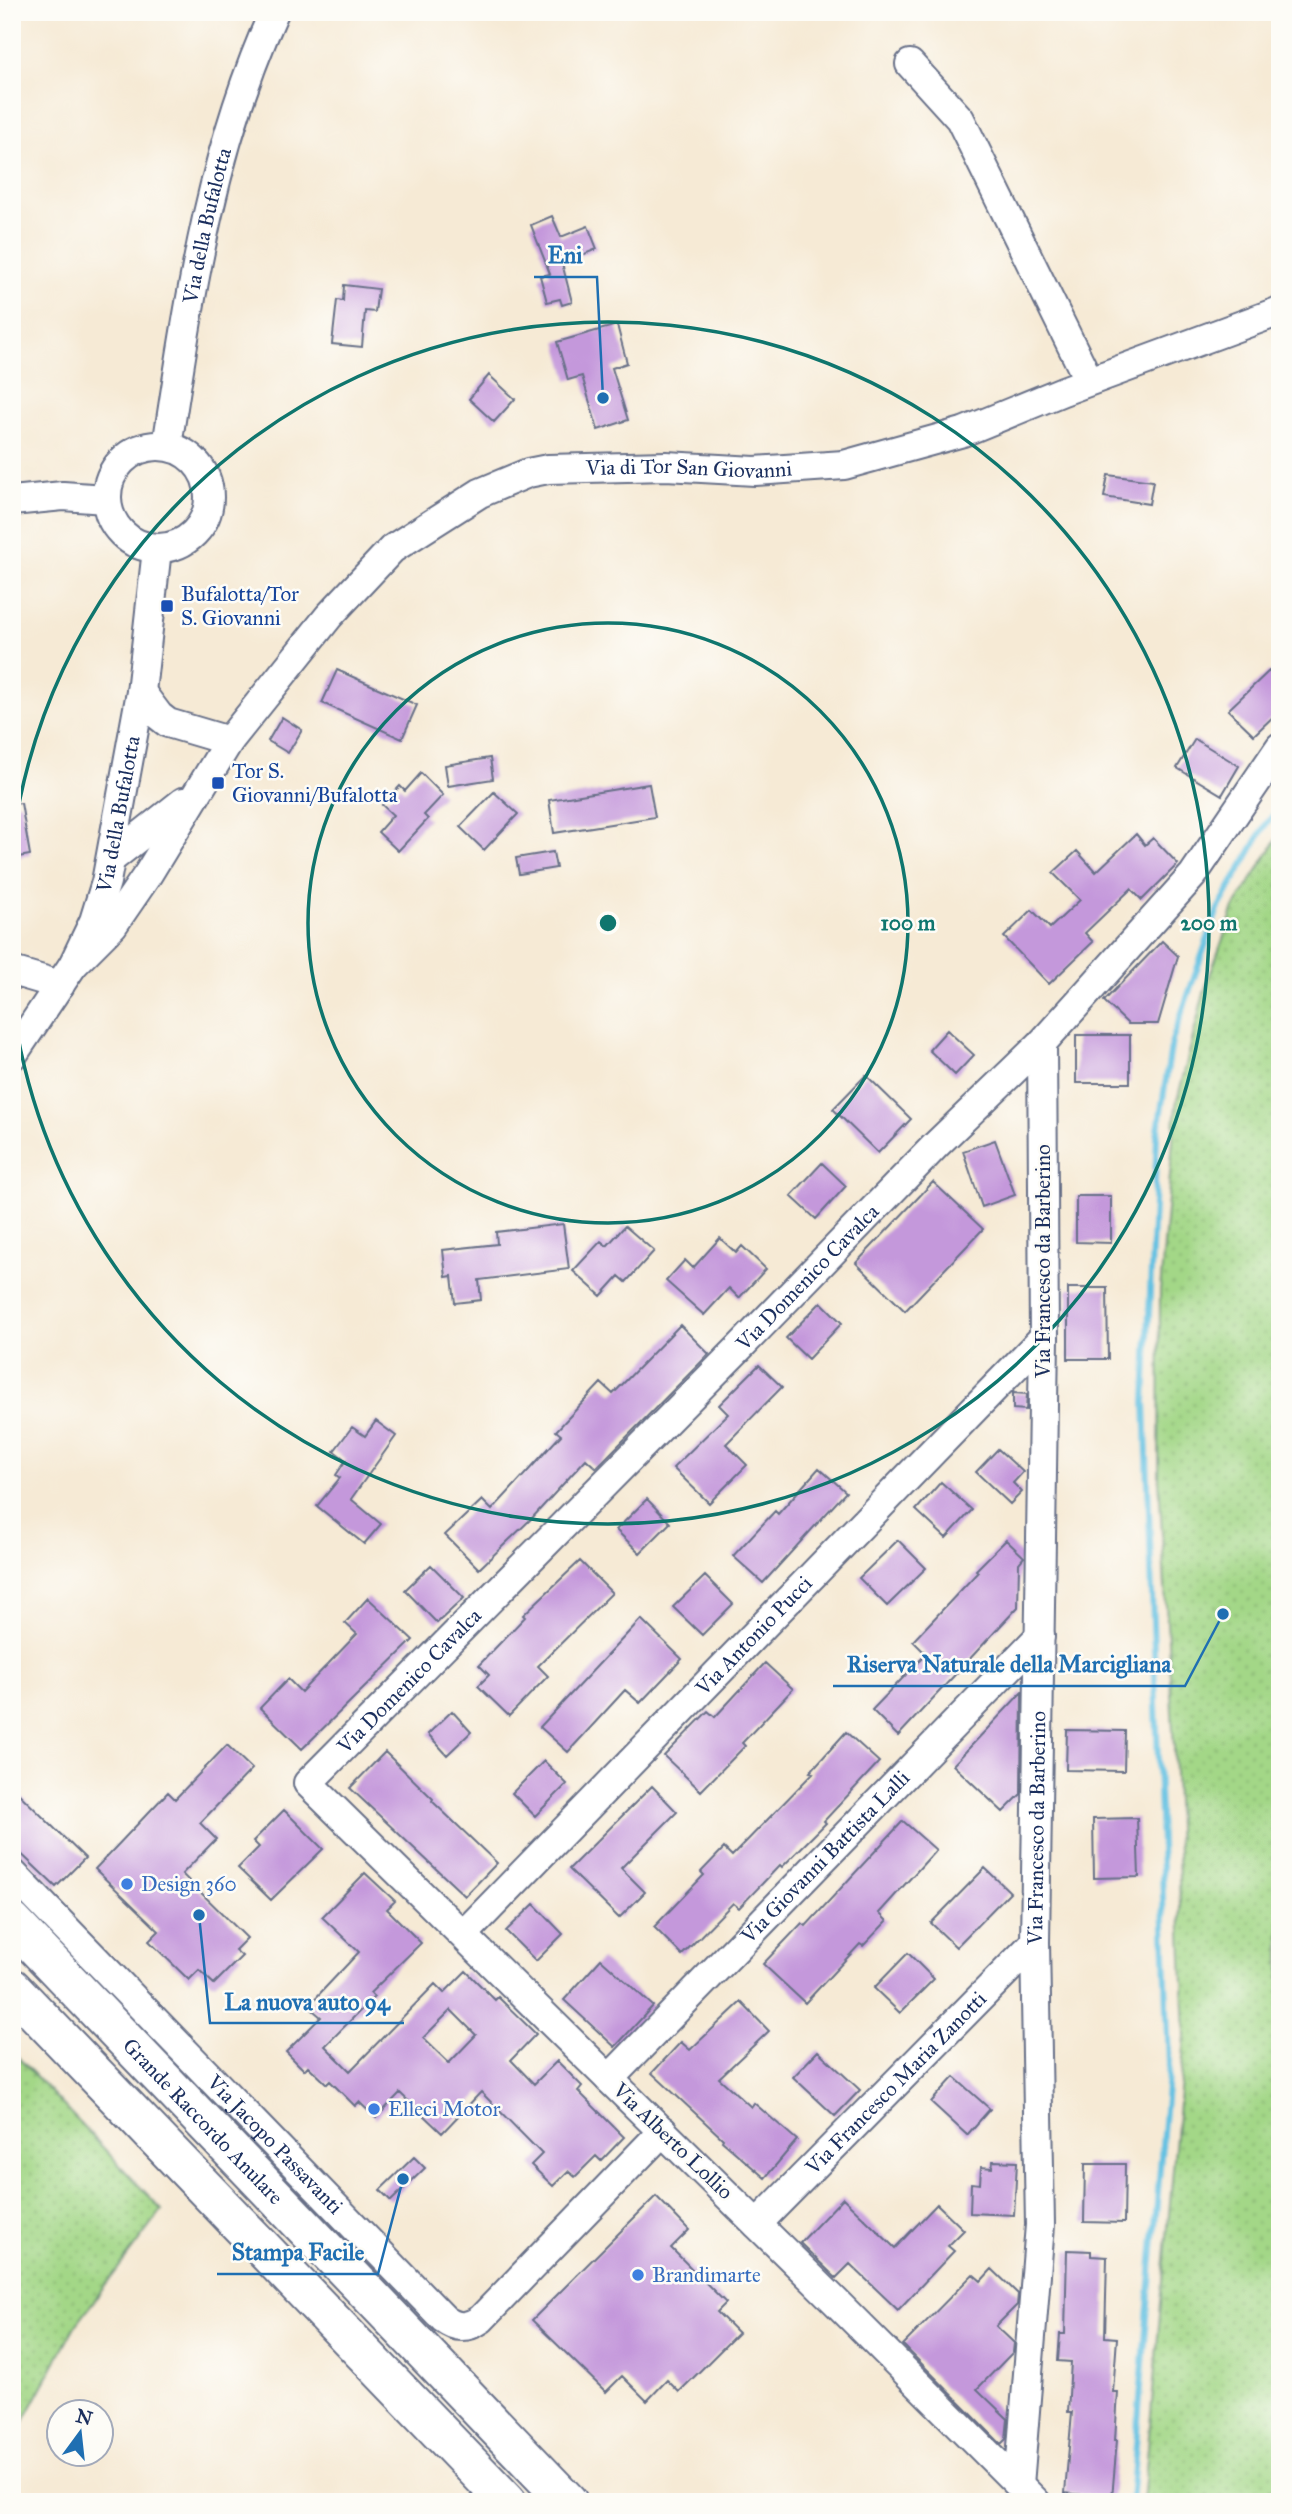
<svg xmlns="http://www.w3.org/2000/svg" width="1292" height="2514" font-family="'IM FELL Great Primer',serif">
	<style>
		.grass { fill: url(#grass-dots); stroke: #5f8372; stroke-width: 2 }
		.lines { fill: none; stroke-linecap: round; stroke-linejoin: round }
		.stream { stroke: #64c1e2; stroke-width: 6 }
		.building { fill: #c498db; fill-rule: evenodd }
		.minor-casing { stroke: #687088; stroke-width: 32 }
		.highway-casing { stroke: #687088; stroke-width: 42 }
		.minor { stroke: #fff; stroke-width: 28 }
		.highway { stroke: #fff; stroke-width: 38 }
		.ring { fill: none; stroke: #0f766e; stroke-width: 3.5 }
		.transit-dot { fill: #1a4fb4; stroke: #fdfcf7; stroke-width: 2.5 }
		.shop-dot { fill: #3f7fe0; stroke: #fdfcf7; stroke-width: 2.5 }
		.labels { text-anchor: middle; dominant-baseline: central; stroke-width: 5; stroke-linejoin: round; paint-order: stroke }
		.street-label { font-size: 21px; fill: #1b2f5e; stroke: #fdfcf7 }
		.transit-label { font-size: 21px; fill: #164399; stroke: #fdfcf7; text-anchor: start }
		.shop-label { font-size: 21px; fill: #366cbe; stroke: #fdfcf7; text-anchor: start }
		.centre { fill: #0f766e; stroke: #fdfcf7; stroke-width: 3.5 }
		.ring-label { font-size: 21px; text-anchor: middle; font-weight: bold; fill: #0f766e; stroke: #fdfcf7; stroke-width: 5; stroke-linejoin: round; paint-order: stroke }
		.leader { fill: none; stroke: #1f6fb2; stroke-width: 2.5 }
		.callout-dot { fill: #1f6fb2; stroke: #fdfcf7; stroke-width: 2.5 }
		.callout-label { font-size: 23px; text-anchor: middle; font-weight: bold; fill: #1f6fb2; stroke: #fdfcf7; stroke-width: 5; stroke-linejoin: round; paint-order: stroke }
	</style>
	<defs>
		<pattern id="grass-dots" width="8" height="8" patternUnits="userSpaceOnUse" patternTransform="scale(1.75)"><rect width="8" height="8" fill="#a3d787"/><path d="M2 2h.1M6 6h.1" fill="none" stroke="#8cb977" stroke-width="1.8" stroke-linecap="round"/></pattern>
	</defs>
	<rect width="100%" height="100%" fill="#fdfcf7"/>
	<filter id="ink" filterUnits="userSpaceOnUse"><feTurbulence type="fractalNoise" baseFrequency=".0143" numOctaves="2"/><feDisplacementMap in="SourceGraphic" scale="14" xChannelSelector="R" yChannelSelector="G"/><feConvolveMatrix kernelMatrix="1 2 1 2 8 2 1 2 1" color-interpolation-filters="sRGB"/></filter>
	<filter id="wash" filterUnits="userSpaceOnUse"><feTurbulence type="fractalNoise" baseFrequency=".00686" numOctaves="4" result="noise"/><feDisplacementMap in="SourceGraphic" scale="28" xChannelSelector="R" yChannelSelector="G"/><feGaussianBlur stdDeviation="1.57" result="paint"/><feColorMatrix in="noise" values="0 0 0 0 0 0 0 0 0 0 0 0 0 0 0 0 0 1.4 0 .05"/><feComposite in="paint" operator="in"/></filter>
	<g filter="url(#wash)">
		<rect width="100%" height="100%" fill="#f6ead5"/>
		<path class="grass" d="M1280 834V2502H1143L1185 2036 1174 1748 1159 1480 1160 1291 1176 1105 1204 992 1234 908Z
			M12 2051 162 2210 75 2326 12 2443Z"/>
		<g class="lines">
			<path class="stream" d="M1131 2502 1169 2064 1145 1402 1157 1137 1172 1041 1218 909 1266 824 1280 807"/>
		</g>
		<g id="blocks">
			<path class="building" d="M552 216 561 237 588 226 597 249 562 263 572 302 562 305 560 299 547 302 540 276 550 274 531 225Z
				M344 285 378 289 375 312 365 311 362 347 332 344 337 300 343 301Z
				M617 325 627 363 612 368 628 420 598 430 582 376 568 380 557 342Z
				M489 375 515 399 494 422 469 399Z
				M1108 475 1153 481 1149 504 1104 497Z
				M337 670 417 705 402 739 322 703Z
				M1269 671 1280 682V710L1254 735 1228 710Z
				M282 717 302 730 288 753 268 741Z
				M1195 739 1239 766 1222 795 1177 768Z
				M490 758 493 779 448 786 445 765Z
				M421 773 443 795 424 815 428 819 398 851 378 832 393 815 382 805 400 786 405 791Z
				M649 784 655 817 554 833 549 800Z
				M494 792 518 814 484 850 460 827Z
				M21 803 30 855 12 858V804Z
				M1136 834 1145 845 1153 838 1178 864 1142 900 1131 889 1085 933 1093 942 1049 984 1004 937 1032 910 1050 928 1080 900 1053 873 1077 851 1096 872Z
				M553 852 556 868 519 874 516 858Z
				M1162 941 1178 956 1158 1024H1128L1104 1001Z
				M947 1030 974 1055 955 1075 929 1050Z
				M1076 1035H1130V1083H1076Z
				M866 1075 911 1119 878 1153 833 1109Z
				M995 1140 1015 1195 982 1207 963 1151Z
				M822 1163 846 1186 816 1219 791 1196Z
				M933 1182 983 1229 905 1311 856 1263Z
				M1076 1196H1111V1243L1076 1242Z
				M563 1224 569 1269 479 1280 481 1300 455 1303 452 1276 446 1277 443 1250 497 1244 496 1232Z
				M625 1226 654 1251 626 1282 619 1276 601 1296 573 1271 601 1241 607 1246Z
				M720 1238 736 1253 742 1246 766 1269 739 1298 729 1288 704 1315 666 1281 685 1260 693 1268Z
				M1068 1288H1107L1108 1359H1068Z
				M821 1302 842 1323 808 1359 786 1338Z
				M680 1325 709 1354 596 1468 586 1459 533 1517 479 1569 445 1535 482 1500 492 1510 561 1435 556 1431 601 1383 613 1394Z
				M759 1365 782 1387 726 1444 747 1465 709 1503 673 1468 728 1414 719 1405Z
				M1013 1393 1027 1394 1026 1410 1013 1409Z
				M376 1421 396 1436 351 1499 381 1524 364 1544 317 1506 340 1478 336 1475 346 1460 334 1451 352 1427 365 1436Z
				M998 1449 1023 1472 1013 1483 1022 1492 1010 1504 976 1472Z
				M819 1468 846 1492 763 1583 733 1556 775 1511 778 1514Z
				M941 1482 972 1510 946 1538 916 1510Z
				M647 1499 670 1523 640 1553 616 1530Z
				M898 1540 926 1568 887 1606 859 1578Z
				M1006 1540 1024 1557 1019 1563 1018 1607 898 1736 872 1710 926 1654 913 1641 978 1572 976 1570Z
				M580 1561 612 1593 538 1666 548 1676 509 1716 478 1686 489 1675 479 1665 525 1617 523 1615Z
				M431 1565 464 1598 437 1623 405 1590Z
				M705 1576 733 1604 702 1635 673 1607Z
				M368 1598 413 1640 302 1749 260 1708 288 1679 301 1692 357 1634 345 1623Z
				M641 1619 682 1659 640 1703 625 1690 568 1752 540 1727Z
				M765 1663 793 1689 742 1743 745 1746 701 1791 664 1756 708 1711 715 1717Z
				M1022 1692 1021 1794 1003 1812 953 1765Z
				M452 1711 471 1732 447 1755 428 1734Z
				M1067 1730 1125 1731 1124 1771 1066 1770Z
				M846 1732 879 1762 824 1821 826 1823 782 1867 780 1865 739 1908 733 1903 682 1955 654 1927 704 1875 701 1872 724 1848 732 1856 813 1773 810 1772Z
				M227 1745 252 1769 200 1823 216 1839 182 1874 247 1938 235 1950 242 1956 214 1984 199 1970 189 1980 149 1941 159 1931 95 1869 168 1792 175 1799Z
				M385 1752 433 1799 432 1801 497 1863 465 1896 350 1788Z
				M544 1761 567 1784 535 1816 512 1793Z
				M652 1786 677 1812 621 1868 645 1892 619 1918 569 1869Z
				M12 1787 85 1858 56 1887 12 1845Z
				M284 1810 323 1849 271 1900 238 1868 259 1847 253 1841Z
				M1137 1818 1139 1877 1094 1878 1093 1819Z
				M903 1821 936 1850 879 1913 887 1921 863 1946 860 1944 805 2003 763 1964 802 1923 806 1926Z
				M985 1868 1010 1892 956 1947 931 1923Z
				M365 1873 395 1901 387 1909 421 1943 370 1993 374 1997 325 2046 350 2071 435 1984 444 1993 466 1971 495 2000 498 1997 536 2034 511 2060 534 2084 557 2061 582 2086 578 2091 624 2137 601 2161 596 2156 575 2177 568 2171 553 2186 531 2165 542 2154 481 2092 442 2133 400 2093 376 2118 359 2102 355 2106 330 2081 327 2084 308 2066 304 2070 286 2052 321 2017 308 2006 359 1952 322 1917ZM451 2010 476 2035 449 2063 423 2038Z
				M534 1904 563 1934 536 1961 506 1931Z
				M908 1953 934 1979 900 2013 874 1988Z
				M601 1959 653 2006 615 2047 564 2000Z
				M741 2002 769 2031 719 2078 751 2107 754 2103 797 2140 765 2178 722 2141 723 2139 652 2073 681 2042 690 2050Z
				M818 2051 860 2090 835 2116 793 2077Z
				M954 2077 990 2109 967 2135 931 2102Z
				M414 2157 425 2168 391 2201 380 2190Z
				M993 2161 1017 2162 1014 2215 970 2213 971 2183 980 2184 981 2167 992 2168Z
				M1085 2164H1125L1124 2223 1084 2222Z
				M656 2196 689 2230 671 2248 726 2303 717 2312 738 2333 679 2392 667 2380 647 2401 622 2376 606 2392 532 2320Z
				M843 2198 895 2248 937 2204 964 2230 948 2246 954 2251 898 2310 850 2264 836 2278 800 2243Z
				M1067 2250 1091 2251V2256L1107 2257 1105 2337 1117 2338 1113 2392H1118L1115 2440H1117L1112 2498 1065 2493 1072 2412H1068L1071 2362 1058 2361 1060 2334H1065Z
				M992 2269 1018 2294 1017 2305 996 2326 1014 2343 1013 2352 977 2389 1008 2419 1006 2439 1001 2444 903 2345 973 2274 981 2281Z"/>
		</g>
	</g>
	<g filter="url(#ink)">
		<use href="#blocks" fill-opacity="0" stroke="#687088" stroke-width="2"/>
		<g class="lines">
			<defs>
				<g id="minor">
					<path d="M910 64 960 119 1089 381"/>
					<circle cx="158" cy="497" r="51"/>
					<path id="s1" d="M167 446C190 297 211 150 274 12"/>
					<path d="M12 501 63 496 106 499"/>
					<path d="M141 692 159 716 168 723 229 741"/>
					<path d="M111 859 183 802"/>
					<path id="s2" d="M73 965 113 925 148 874 229 741 329 616 392 549 480 493 528 473 548 469 666 466 755 471 844 465 963 432 1063 391 1280 311"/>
					<path d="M12 971 60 985"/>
					<path id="s3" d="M12 1056 73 965 94 921 106 882 141 692 157 549"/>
					<path id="s4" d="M12 1873 444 2319C457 2329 468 2328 481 2319L663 2131"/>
					<path id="s5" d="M464 1934 1044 1337"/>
					<path id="s6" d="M609 2079 1040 1636"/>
					<path id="s7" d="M757 2224 1035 1942"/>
					<path id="s8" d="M1019 2485 1040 2225 1035 1942 1044 1337 1042 1043"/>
					<path id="s9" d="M1036 2502 835 2301 308 1783 741 1346 936 1145 1042 1043 1193 875 1280 747"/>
				</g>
				<g id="highway">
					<path id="s10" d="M12 1922 568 2502"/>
					<path d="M12 1988 507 2502"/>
				</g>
			</defs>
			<use href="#minor" class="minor-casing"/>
			<use href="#highway" class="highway-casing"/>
			<use href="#minor" class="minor"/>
			<use href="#highway" class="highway"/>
		</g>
	</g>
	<g class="ring">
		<circle cx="608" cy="923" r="300"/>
		<path d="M13 839A601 601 0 1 1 13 1007"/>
	</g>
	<g class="transit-dot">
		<rect x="160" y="599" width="14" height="14" rx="3.5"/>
		<rect x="211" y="776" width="14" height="14" rx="3.5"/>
	</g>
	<g class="shop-dot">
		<circle cx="127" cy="1884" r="7"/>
		<circle cx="374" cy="2109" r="7"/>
		<circle cx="638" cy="2275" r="7"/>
	</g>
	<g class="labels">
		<g class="street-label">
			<text stroke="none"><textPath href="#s1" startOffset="224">Via della Bufalotta</textPath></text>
			<text stroke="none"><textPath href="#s2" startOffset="844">Via di Tor San Giovanni</textPath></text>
			<text stroke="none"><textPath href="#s3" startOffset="268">Via della Bufalotta</textPath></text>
			<text transform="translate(1043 1261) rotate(-90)">Via Francesco da Barberino</text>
			<text stroke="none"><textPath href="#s9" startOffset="1734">Via Domenico Cavalca</textPath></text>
			<text stroke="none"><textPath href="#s5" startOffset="416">Via Antonio Pucci</textPath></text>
			<text stroke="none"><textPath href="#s9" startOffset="1167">Via Domenico Cavalca</textPath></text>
			<text stroke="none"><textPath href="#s8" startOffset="658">Via Francesco da Barberino</textPath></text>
			<text stroke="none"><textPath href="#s6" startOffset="310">Via Giovanni Battista Lalli</textPath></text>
			<text stroke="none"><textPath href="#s7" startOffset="198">Via Francesco Maria Zanotti</textPath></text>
			<text stroke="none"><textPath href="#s10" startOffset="276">Grande Raccordo Anulare</textPath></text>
			<text transform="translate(673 2141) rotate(44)">Via Alberto Lollio</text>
			<text stroke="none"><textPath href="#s4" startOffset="378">Via Jacopo Passavanti</textPath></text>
		</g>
		<g class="transit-label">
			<text x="181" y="594">Bufalotta/Tor<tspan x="181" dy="24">S. Giovanni</tspan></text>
			<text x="232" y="771">Tor S.<tspan x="232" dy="24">Giovanni/Bufalotta</tspan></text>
		</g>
		<g class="shop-label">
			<text x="141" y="1884">Design 360</text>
			<text x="388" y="2109">Elleci Motor</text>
			<text x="652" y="2275">Brandimarte</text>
		</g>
	</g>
	<circle cx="608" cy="923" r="10" class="centre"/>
	<g class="ring-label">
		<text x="908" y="930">100 m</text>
		<text x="1209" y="930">200 m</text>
	</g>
	<path class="leader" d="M603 398L597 277H534M1223 1614L1185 1686H833M199 1915L210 2023H404M403 2179L378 2274H217"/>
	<g class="callout-dot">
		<circle cx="603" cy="398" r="7"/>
		<circle cx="1223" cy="1614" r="7"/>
		<circle cx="199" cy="1915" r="7"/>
		<circle cx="403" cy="2179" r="7"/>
	</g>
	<g class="callout-label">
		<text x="565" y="263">Eni</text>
		<text x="1009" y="1672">Riserva Naturale della Marcigliana</text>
		<text x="307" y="2010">La nuova auto 94</text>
		<text x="298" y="2260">Stampa Facile</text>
	</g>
	<rect width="1292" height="2514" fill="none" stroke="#fdfcf7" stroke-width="42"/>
	<g transform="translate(80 2433) rotate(15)"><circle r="33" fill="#fdfcf7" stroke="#a3aaba" stroke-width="2"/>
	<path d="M0-5L12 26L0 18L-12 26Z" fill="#1f6fb2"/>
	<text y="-10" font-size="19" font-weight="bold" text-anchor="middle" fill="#1b2f5e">N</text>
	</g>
</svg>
